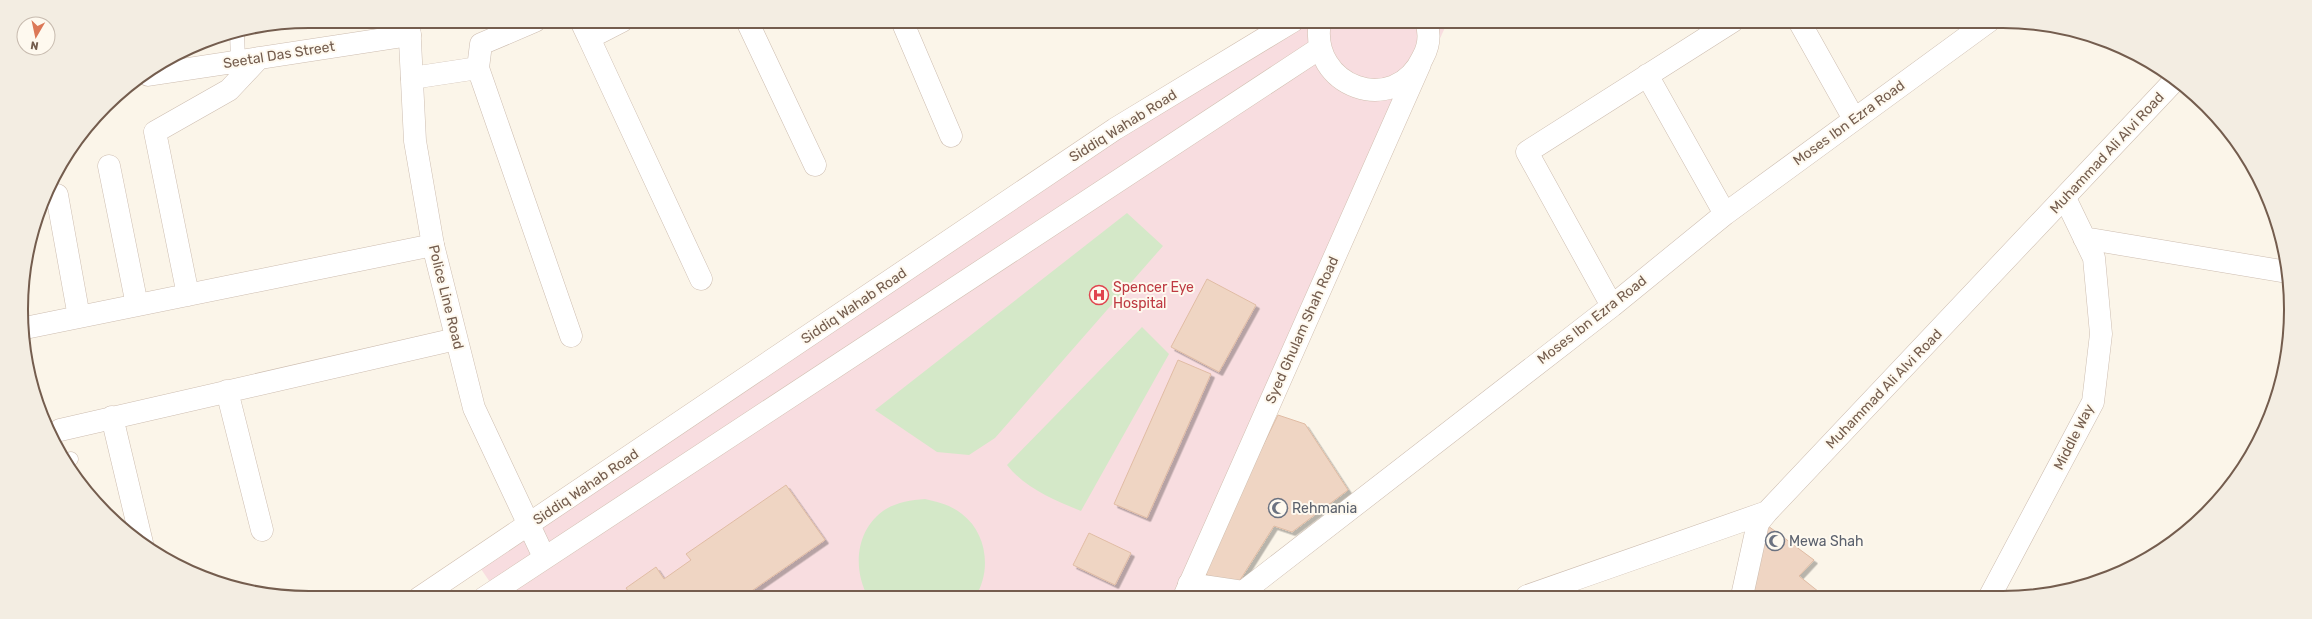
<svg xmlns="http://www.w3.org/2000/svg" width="2312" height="619" font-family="Rubik,sans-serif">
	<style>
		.medical { fill: #f8dde0 }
		.green { fill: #d4e8c8 }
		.building { fill: #efd5c3; stroke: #e0bca4; filter: url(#shadow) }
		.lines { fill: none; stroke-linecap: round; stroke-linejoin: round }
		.service-casing { stroke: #cdbdb0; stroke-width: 15 }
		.minor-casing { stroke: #cdbdb0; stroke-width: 23 }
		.tertiary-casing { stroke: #cdbdb0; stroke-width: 23 }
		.secondary-casing { stroke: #d1bfb0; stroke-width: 23 }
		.service { stroke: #fff; stroke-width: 14 }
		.minor { stroke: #fff; stroke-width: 22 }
		.tertiary { stroke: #fff; stroke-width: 22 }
		.secondary { stroke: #fff; stroke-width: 22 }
		.labels { text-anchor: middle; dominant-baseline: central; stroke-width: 4; stroke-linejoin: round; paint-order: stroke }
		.street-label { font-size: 14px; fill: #745d4e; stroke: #fef9ef }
		.health-label { font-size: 14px; fill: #be3a42; stroke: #fef9ef; text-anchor: start }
		.worship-label { font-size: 14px; fill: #5b616d; stroke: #fef9ef; text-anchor: start }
		.rim { fill: none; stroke: #745d4e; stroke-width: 2 }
	</style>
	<defs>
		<filter id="shadow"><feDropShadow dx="3.5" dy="3.5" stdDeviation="0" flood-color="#0004"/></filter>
	</defs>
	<rect width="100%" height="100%" fill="#fbf5e9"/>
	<path class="medical" d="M1269 21H1448L1184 597 501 598 481 569Z"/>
	<path class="green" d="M1127 213 1163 246 995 438 969 455 937 452 875 410Z
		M1142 327 1169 354 1081 511C1054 500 1026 489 1007 465Z
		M925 499C938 502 951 505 962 514 987 533 992 571 975 597H868C852 568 856 528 886 509 898 502 911 500 925 499Z"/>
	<path class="building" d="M1207 279 1256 305 1219 372 1171 347Z
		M1178 360 1211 374 1147 518 1114 504Z
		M1278 415 1305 424 1348 490 1292 532 1274 526 1235 588 1201 572Z
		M786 485 825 540 743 597 633 598 626 588 656 567 664 579 691 560 686 554Z
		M1764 523 1814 560 1799 576 1824 596H1747Z
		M1089 533 1131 553 1115 585 1073 565Z"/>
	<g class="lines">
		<defs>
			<path id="service" d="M237 32 238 61
				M66 462 71 459"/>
			<path id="minor" d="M581 21 589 38
				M622 21 589 38 701 279
				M747 21 815 165
				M902 21 951 136
				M1799 21 1854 119
				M478 68 481 44 535 21
				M148 75 410 35
				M1647 75 1725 214
				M412 78 478 68 571 336
				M109 166 137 305
				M57 195 79 317
				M2084 238 2287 272
				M188 295 155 132 229 90 259 58
				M1612 306 1527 152 1733 21
				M25 328 433 245
				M227 391 262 530
				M112 417 142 543
				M60 430 456 339
				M1189 584 1243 592 1612 306 1725 214 1989 21
				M1990 596 2093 402 2101 334 2094 258 2065 198"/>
			<path id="tertiary" d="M409 21 415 141 433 245 474 408 544 557
				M1527 596 1767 512 2175 80
				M1742 596 1758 523 1767 512"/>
			<path id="secondary" d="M1320 21C1308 87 1395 118 1423 57 1429 46 1430 33 1426 21
				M1184 597 1420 64
				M419 598 1115 129 1293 21
				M484 598 1320 48"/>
		</defs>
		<use href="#service" class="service-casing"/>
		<use href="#minor" class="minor-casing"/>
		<use href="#tertiary" class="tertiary-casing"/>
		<use href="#secondary" class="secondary-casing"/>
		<use href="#service" class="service"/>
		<use href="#minor" class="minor"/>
		<use href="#tertiary" class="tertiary"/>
		<use href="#secondary" class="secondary"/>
	</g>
	<defs>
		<symbol id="hospital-ring" viewBox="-11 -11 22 22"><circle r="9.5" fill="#fef9ef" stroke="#e0444e" stroke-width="1.5"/><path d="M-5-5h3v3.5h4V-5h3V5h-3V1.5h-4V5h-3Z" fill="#e0444e"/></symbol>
		<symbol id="mosque-ring" viewBox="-11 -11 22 22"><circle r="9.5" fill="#fef9ef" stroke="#6b7280" stroke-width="1.5"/><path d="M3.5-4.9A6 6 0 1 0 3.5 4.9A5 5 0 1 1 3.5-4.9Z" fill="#6b7280"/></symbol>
	</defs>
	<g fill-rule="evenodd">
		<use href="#hospital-ring" x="1088" y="284" width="22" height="22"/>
		<use href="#mosque-ring" x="1267" y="497" width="22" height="22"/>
		<use href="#mosque-ring" x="1764" y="530" width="22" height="22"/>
	</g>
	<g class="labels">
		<g class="street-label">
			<text transform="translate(279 55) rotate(-9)">Seetal Das Street</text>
			<text transform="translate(1849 123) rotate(-36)">Moses Ibn Ezra Road</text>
			<text transform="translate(1123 126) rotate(-32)">Siddiq Wahab Road</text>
			<text transform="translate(2107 153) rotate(-47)">Muhammad Ali Alvi Road</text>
			<text transform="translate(446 297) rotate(76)">Police Line Road</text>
			<text transform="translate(854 306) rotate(-34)">Siddiq Wahab Road</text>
			<text transform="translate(1592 320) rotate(-38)">Moses Ibn Ezra Road</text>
			<text transform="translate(1302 330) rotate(-66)">Syed Ghulam Shah Road</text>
			<text transform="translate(1884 389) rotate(-46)">Muhammad Ali Alvi Road</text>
			<text transform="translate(2074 437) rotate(-63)">Middle Way</text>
			<text transform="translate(586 487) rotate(-34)">Siddiq Wahab Road</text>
		</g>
		<g class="health-label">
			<text x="1113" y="287">Spencer Eye<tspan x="1113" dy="16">Hospital</tspan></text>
		</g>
		<g class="worship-label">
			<text x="1292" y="508">Rehmania</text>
			<text x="1789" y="541">Mewa Shah</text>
		</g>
	</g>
	<path d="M0 0H2312V619H0ZM309 28H2003A281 281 0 0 1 2284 309V310A281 281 0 0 1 2003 591H309A281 281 0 0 1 28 310V309A281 281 0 0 1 309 28Z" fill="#f3ede2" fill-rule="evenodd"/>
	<path class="rim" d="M309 28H2003A281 281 0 0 1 2284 309V310A281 281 0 0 1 2003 591H309A281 281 0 0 1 28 310V309A281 281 0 0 1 309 28Z"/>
	<g transform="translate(36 36) rotate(189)"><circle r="19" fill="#fef9ef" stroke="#c7bbaf"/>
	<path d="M0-3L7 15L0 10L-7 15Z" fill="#dc7857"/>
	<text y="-6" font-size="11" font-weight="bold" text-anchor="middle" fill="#745d4e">N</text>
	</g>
</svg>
